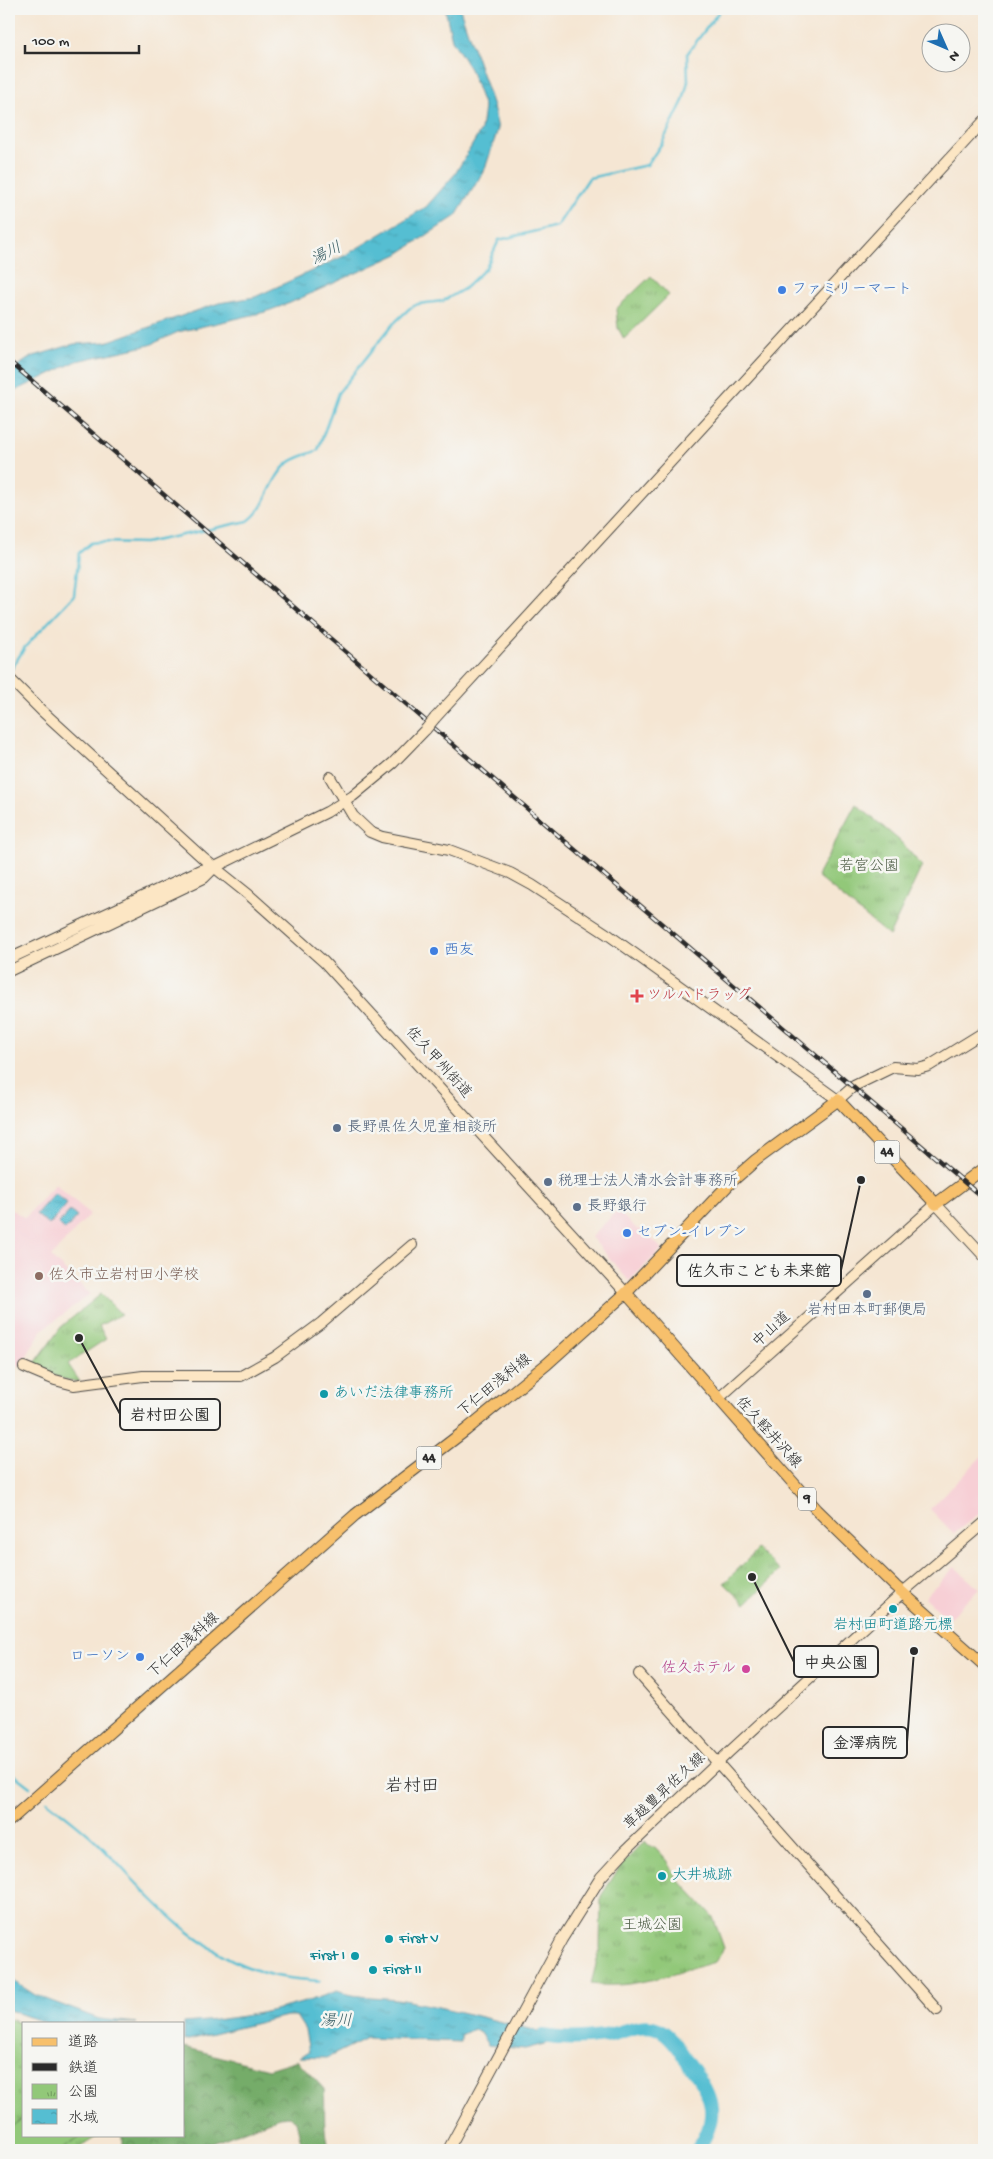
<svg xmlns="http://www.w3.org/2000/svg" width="993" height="2159" font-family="'Gochi Hand','Klee One',sans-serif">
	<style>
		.built { fill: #f7cfd5 }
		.forest { fill: url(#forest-crowns); stroke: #506c4a }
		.park { fill: url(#park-tufts); stroke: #5e7a52 }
		.pitch { fill: #92c879; stroke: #5e7a52 }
		.water { fill: url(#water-ripples); stroke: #40747e }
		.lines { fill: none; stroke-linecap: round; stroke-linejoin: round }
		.stream { stroke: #55bed2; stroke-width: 2.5 }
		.river { stroke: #55bed2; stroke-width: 14 }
		.secondary-casing { stroke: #494744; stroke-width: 12 }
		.primary-casing { stroke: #494744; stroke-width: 13 }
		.secondary { stroke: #fce6c4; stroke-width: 10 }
		.primary { stroke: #f7c06c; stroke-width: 11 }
		.rail-casing { stroke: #2b2b2b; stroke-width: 4.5 }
		.rail { stroke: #f6f6f2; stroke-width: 2.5; stroke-dasharray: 8; stroke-linecap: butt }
		.secondary-bridge-casing { stroke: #494744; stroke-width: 12; stroke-linecap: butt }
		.secondary-bridge { stroke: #fce6c4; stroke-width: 10 }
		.shop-dot { fill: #3f7fe0; stroke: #f6f6f2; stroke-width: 2 }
		.health-dot { fill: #e0444e; stroke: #f6f6f2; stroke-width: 2 }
		.service-dot { fill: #5c6f8a; stroke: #f6f6f2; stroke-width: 2 }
		.education-dot { fill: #8d6e63; stroke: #f6f6f2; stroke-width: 2 }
		.culture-dot { fill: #0f9aa8; stroke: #f6f6f2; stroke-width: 2 }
		.hotel-dot { fill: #d1479c; stroke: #f6f6f2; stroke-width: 2 }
		.labels { text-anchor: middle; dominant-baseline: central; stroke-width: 5; stroke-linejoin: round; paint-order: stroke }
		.shield { fill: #f6f6f2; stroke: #686867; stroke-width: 1 }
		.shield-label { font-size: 14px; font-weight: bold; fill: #2b2b2b }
		.shop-label { font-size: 15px; fill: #366cbe; stroke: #f6f6f2; text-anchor: start }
		.park-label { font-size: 15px; fill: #4a5a42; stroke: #f6f6f2 }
		.health-label { font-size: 15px; fill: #be3a42; stroke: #f6f6f2; text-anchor: start }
		.street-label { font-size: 15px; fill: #2b2b2b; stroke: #f6f6f2 }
		.service-label { font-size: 15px; fill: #4e5e75; stroke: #f6f6f2; text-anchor: start }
		.education-label { font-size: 15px; fill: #785e54; stroke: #f6f6f2; text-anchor: start }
		.culture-label { font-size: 15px; fill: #0d838f; stroke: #f6f6f2; text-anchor: start }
		.hotel-label { font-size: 15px; fill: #b23c85; stroke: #f6f6f2; text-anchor: end }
		.water-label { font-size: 16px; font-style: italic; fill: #3a5e65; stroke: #f6f6f2 }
		.quarter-label { font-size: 18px; fill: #2b2b2b; stroke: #f6f6f2 }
		.leader { fill: none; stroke: #2b2b2b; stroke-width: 2 }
		.callout-dot { fill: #2b2b2b; stroke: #f6f6f2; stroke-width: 2 }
		.callout { fill: #f6f6f2; stroke: #2b2b2b; stroke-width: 2 }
		.callout-label { font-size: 16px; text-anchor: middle; font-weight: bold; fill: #2b2b2b }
	</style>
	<defs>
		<pattern id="forest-crowns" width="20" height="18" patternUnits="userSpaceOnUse" patternTransform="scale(1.25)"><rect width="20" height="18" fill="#75ac69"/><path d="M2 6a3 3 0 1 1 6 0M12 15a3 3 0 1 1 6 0" fill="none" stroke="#608c57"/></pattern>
		<pattern id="park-tufts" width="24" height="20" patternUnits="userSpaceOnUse" patternTransform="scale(1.25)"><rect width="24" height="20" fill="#92c879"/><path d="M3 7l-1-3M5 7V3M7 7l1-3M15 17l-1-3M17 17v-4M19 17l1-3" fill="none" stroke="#77a363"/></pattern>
		<pattern id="water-ripples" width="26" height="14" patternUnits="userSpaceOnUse" patternTransform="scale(1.25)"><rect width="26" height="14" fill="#55bed2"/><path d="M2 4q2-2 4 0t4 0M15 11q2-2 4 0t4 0" fill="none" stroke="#479bab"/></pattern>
	</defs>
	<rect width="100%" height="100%" fill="#f6f6f2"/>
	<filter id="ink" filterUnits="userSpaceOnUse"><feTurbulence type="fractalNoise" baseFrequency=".02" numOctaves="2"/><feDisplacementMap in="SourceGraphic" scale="10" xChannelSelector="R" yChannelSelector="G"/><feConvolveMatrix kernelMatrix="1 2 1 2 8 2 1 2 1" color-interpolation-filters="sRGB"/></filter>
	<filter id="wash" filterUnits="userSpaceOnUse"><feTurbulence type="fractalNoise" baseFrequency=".0096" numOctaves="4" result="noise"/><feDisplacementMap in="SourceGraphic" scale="20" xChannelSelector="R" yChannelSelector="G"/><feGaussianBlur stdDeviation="1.12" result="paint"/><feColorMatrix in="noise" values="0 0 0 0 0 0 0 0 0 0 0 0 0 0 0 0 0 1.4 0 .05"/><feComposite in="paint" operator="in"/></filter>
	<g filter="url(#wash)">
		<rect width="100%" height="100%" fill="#f5e6d3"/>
		<path class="built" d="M55 1184 90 1214 51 1257 90 1294 42 1330 23 1362 9 1374V1208L25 1218Z
			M617 1211 638 1230 641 1228 662 1249 629 1281 591 1237Z
			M983 1455 984 1509 954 1534 930 1509Z
			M955 1567 979 1589 948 1619 924 1597Z"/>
		<path class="forest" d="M184 2047 268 2069 297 2060 324 2089C326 2110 322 2130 329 2150H303L296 2121 289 2116 280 2117 195 2150H123V2135H184Z"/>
		<path class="park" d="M651 276 669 295 624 339 618 328 616 309Z
			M856 804 900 841 922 866 889 936 817 876Z
			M101 1294 121 1314 99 1326 106 1339 68 1364 80 1382 63 1379 33 1366 61 1327Z
			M758 1549 780 1571 746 1604 724 1583Z
			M645 1841 650 1847H655L667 1860 676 1877 713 1917 724 1948 715 1962C674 1973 633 1990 591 1984L600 1949 601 1896 621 1865Z
			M9 2019 24 2025V2135H99L76 2150H9Z"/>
		<path class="pitch" d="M24 2118V2135H82L60 2150H9V2128Z"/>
		<path class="water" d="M445 9H460L493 106 498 129 485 169 456 216 398 254 290 303 265 312 178 332 150 345 77 361 9 394V372L31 357 74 344 106 342 219 303 255 297 344 256 426 207 455 174 481 130 484 107 470 69 452 40Z
			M55 1193 67 1204 49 1225 36 1214Z
			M70 1211 77 1217 65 1230 58 1224Z
			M9 1978 35 1995 99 2019 136 2023H47L9 2010Z
			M337 1991C358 1999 385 1996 409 2001 462 2011 515 2026 567 2038L525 2049 488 2045 480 2033 473 2029 461 2035V2042L367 2038 327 2058 299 2057 309 2052 305 2030 296 2016H286L184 2041V2023C236 2019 288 2010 337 1991Z"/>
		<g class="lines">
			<path class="stream" d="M9 673 25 647 74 595 79 553 91 543 98 542 145 543 248 521C267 508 269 481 286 465 294 457 308 455 318 450L338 393 393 324 410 308 418 304 443 301 464 289 486 268 499 240 557 226 589 178 647 165 662 143 683 101 688 81 687 54 721 9
				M9 1771 30 1787
				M47 1801C65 1815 84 1829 100 1845 145 1892 190 1946 253 1969 274 1978 298 1979 320 1981"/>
			<path class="river" d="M543 2036C564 2040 583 2039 604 2036 620 2034 640 2022 656 2028 669 2033 678 2047 685 2058 709 2092 724 2111 697 2150"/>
		</g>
	</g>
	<g filter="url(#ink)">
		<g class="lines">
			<defs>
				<path id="secondary" d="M9 678 41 710 204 859 249 895 324 962 626 1293
					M435 718 984 121
					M330 777 353 816 370 832 382 837 449 850 510 873 532 885 610 936 838 1100 854 1086 893 1067 918 1069 929 1066 984 1032
					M9 959 200 870 215 867 327 812 353 796 393 763 426 729
					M9 971 204 878 214 868
					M24 1367 55 1380 74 1385 143 1376H241L275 1357 321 1323 412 1245
					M718 1399 936 1204 984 1256
					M639 1674 937 2010
					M448 2150 562 1939 601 1877 626 1850 729 1752 903 1592 984 1523"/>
				<path id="primary" d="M626 1293 817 1510 895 1586 984 1665
					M9 1821 355 1515 466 1430 547 1364 626 1293 732 1181 756 1160 838 1100 936 1204 984 1168"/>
			</defs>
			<use href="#secondary" class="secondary-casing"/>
			<use href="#primary" class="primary-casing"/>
			<use href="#secondary" class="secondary"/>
			<use href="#primary" class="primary"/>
			<defs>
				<path id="rail" d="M9 361 567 843 984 1199"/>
			</defs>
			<use href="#rail" class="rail-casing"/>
			<use href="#rail" class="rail"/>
			<defs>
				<path id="secondary-bridge" d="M426 729 435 718"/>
			</defs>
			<use href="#secondary-bridge" class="secondary-bridge-casing"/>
			<use href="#secondary-bridge" class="secondary-bridge"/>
		</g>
	</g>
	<g class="shop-dot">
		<circle cx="782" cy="290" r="5"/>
		<circle cx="434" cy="951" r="5"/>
		<circle cx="627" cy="1233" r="5"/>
		<circle cx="140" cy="1657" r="5"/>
	</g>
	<path class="health-dot" d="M634.5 988.5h5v5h5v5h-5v5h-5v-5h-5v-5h5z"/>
	<g class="service-dot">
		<circle cx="337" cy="1128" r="5"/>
		<circle cx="548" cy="1182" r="5"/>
		<circle cx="577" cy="1207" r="5"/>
		<circle cx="867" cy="1294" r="5"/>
	</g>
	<circle class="education-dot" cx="39" cy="1276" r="5"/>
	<g class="culture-dot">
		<circle cx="324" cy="1394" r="5"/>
		<circle cx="893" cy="1609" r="5"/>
		<circle cx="662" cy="1876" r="5"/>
		<circle cx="389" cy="1939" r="5"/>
		<circle cx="355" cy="1956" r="5"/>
		<circle cx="373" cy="1970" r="5"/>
	</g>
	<circle class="hotel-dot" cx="746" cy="1669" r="5"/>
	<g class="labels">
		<g class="shield">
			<rect x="874.5" y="1140.5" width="25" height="23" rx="4"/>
			<rect x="416.5" y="1446.5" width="25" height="23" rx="4"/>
			<rect x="798" y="1487.5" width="18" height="23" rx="4"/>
		</g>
		<g class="shield-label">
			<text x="887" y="1152">44</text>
			<text x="429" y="1458">44</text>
			<text x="807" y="1499">9</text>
		</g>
		<g class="shop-label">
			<text x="792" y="290">ファミリーマート</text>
			<text x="444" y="951">西友</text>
			<text x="637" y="1233">セブン-イレブン</text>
			<text x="130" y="1657" text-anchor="end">ローソン</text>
		</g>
		<g class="park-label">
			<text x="869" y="867">若宮公園</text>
			<text x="652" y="1926">王城公園</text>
		</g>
		<g class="health-label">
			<text x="647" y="996">ツルハドラッグ</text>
		</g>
		<g class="street-label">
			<text transform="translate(438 1063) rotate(48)">佐久甲州街道</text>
			<text transform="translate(772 1330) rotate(-42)">中山道</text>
			<text transform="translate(495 1386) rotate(-39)">下仁田浅科線</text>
			<text transform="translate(768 1433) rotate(48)">佐久軽井沢線</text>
			<text transform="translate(184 1646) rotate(-42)">下仁田浅科線</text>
			<text transform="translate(665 1792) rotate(-43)">草越豊昇佐久線</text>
		</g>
		<g class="service-label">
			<text x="347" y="1128">長野県佐久児童相談所</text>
			<text x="558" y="1182">税理士法人清水会計事務所</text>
			<text x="587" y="1207">長野銀行</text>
			<text x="867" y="1311" text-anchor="middle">岩村田本町郵便局</text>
		</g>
		<g class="education-label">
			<text x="49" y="1276">佐久市立岩村田小学校</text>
		</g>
		<g class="culture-label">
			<text x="334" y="1394">あいだ法律事務所</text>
			<text x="893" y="1626" text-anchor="middle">岩村田町道路元標</text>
			<text x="672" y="1876">大井城跡</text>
			<text x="399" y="1939">First V</text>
			<text x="345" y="1956" text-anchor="end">First I</text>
			<text x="383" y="1970">First II</text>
		</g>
		<g class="hotel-label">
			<text x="736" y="1669">佐久ホテル</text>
		</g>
		<g class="water-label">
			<text transform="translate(327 255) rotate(-26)">湯川</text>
			<text x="336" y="2022">湯川</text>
		</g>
		<g class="quarter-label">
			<text x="412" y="1787">岩村田</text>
		</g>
	</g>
	<path class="leader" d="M861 1180L841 1270M79 1338L120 1414M752 1577L794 1662M914 1651L907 1742"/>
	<g class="callout-dot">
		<circle cx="861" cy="1180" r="5"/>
		<circle cx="79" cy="1338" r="5"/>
		<circle cx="752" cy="1577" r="5"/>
		<circle cx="914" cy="1651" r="5"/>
	</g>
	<g class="callout">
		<rect x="677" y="1255" width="164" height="31" rx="5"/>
		<rect x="120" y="1399" width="100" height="31" rx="5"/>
		<rect x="794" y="1646" width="84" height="31" rx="5"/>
		<rect x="823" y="1727" width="84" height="31" rx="5"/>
	</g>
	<g class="callout-label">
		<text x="759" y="1276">佐久市こども未来館</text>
		<text x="170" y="1420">岩村田公園</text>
		<text x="836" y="1668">中央公園</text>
		<text x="865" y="1748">金澤病院</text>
	</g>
	<rect width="993" height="2159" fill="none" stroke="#f6f6f2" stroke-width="30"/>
	<rect x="22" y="2022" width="162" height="115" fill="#f6f6f2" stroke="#a5a5a2"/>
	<rect x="32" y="2038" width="25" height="8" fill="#f7c06c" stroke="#a5a5a2"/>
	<text x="68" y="2046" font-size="15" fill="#2b2b2b">道路</text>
	<rect x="32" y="2063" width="25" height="8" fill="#2b2b2b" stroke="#a5a5a2"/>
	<text x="68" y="2072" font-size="15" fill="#2b2b2b">鉄道</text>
	<rect x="32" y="2084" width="25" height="15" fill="url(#park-tufts)" stroke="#a5a5a2"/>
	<text x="68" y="2096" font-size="15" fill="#2b2b2b">公園</text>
	<rect x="32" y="2109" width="25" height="15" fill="url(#water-ripples)" stroke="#a5a5a2"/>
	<text x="68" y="2122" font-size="15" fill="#2b2b2b">水域</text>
	<g transform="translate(946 48) rotate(135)"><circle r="24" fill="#f6f6f2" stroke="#a5a5a2"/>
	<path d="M0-4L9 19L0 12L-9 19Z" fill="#1f6fb2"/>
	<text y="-8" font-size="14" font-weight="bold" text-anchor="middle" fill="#2b2b2b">N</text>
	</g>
	<path d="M25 45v8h114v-8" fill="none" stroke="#2b2b2b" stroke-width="2.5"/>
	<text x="32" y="45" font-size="15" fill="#2b2b2b" stroke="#f6f6f2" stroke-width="4" paint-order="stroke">100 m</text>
</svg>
